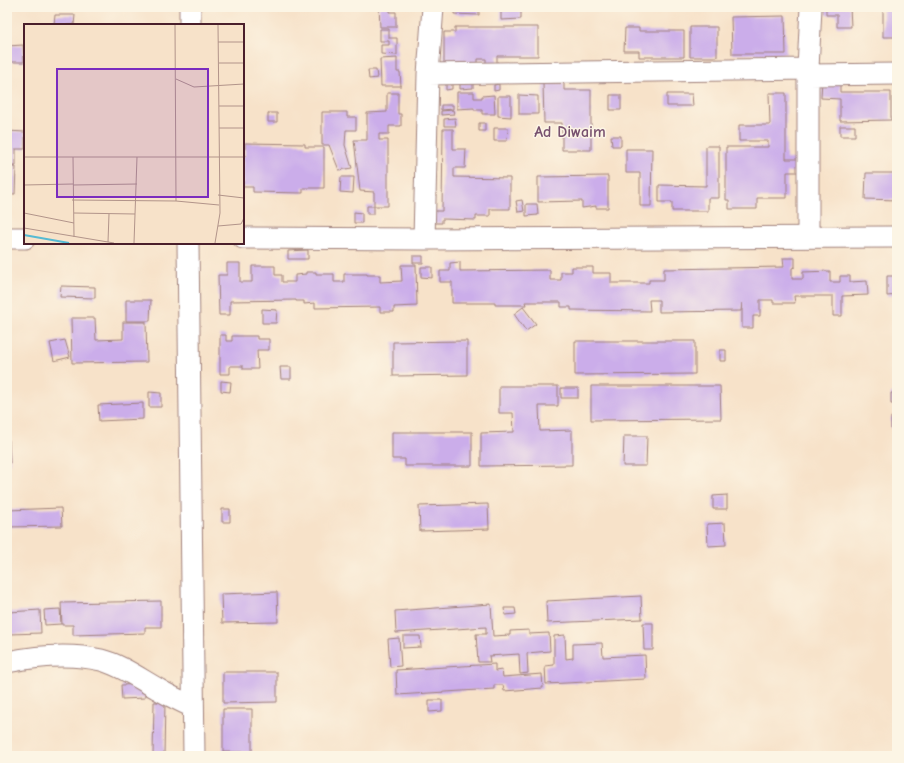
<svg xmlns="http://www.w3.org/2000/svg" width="904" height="763" font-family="'Comic Neue',sans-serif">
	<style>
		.building { fill: #cbadea }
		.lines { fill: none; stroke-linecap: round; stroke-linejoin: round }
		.minor-casing { stroke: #a0807a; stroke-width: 23 }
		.minor { stroke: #fff; stroke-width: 21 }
		.labels { text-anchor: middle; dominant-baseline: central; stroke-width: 3; stroke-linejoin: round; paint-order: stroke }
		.quarter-label { font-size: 16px; font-weight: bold; fill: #77516e; stroke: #fcf5e5 }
		.inset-river { fill: none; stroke: #55bad3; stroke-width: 2 }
		.inset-road { fill: none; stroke: #b2948a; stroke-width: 1 }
		.view { fill: #7b2cbf; fill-opacity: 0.15; stroke: #7b2cbf; stroke-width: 2 }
		.inset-edge { fill: none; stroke: #4a1f2b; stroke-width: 2 }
	</style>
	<rect width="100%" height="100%" fill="#fcf5e5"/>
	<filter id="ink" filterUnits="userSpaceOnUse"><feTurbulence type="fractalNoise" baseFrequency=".025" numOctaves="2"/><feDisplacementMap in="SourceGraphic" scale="8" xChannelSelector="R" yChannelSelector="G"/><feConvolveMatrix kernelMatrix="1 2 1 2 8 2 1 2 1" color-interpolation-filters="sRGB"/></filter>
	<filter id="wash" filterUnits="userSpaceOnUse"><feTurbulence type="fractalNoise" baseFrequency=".012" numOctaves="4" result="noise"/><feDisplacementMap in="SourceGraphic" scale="16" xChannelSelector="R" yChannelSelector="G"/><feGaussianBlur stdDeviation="0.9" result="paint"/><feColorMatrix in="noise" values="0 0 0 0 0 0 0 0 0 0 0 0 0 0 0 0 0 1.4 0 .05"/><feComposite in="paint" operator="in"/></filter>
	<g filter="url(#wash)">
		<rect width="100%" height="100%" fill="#f7e2c9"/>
		<g id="blocks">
			<path class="building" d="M379 7H390V12H396V27H380Z
				M454 7H479V15L454 14Z
				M501 7H521V19L501 20Z
				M523 7H549V10H523Z
				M826 7H850L851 27H837V15H826Z
				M883 7H897V37H883Z
				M55 15H75L74 25H54Z
				M785 16 786 54H732L731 17Z
				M455 27H538V56H497V68H486V59H478V65H444V32H455Z
				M690 27H717V57H690Z
				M625 28H639V31H684V57H639V51H624Z
				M380 29H389V38H397V55L381 54V45H389V41H380Z
				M23 45 24 62H7V46Z
				M397 58V72H400L401 86H381L380 59Z
				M368 70H376L377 78 369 79Z
				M822 79 840 80V92H891V120L840 121V99L821 98Z
				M473 82V88L460 89V83Z
				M543 83H564V90H591V150H562V123H544Z
				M446 84H452V89L446 90Z
				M499 84V90L494 91V85Z
				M457 92H474V98H482V96L494 95 495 114H482V110H474V108L457 109Z
				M387 93H398V114H401V126H389V134H379V140H388V206H374V192L360 191 354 140H367V113L387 112Z
				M769 93H786V159H802V172H787V198H757V209H729V200H726V147H768V141H739V125H770Z
				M667 94H692L693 106H667Z
				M519 95 538 96V114H519Z
				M610 95H621V110H610Z
				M498 96H511V117L498 116Z
				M441 105H453V109L441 110Z
				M453 110 454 114 441 115V111Z
				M322 112H347V117H356V130H346L345 145 352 168 339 170 329 145H322Z
				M268 113H277V122H268Z
				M455 118 456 126H444V119Z
				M479 123H485V131H479Z
				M840 126H855V136H840Z
				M494 128H508L507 141H494Z
				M443 129H453V149H466L465 168H454V177L510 178V209H490V216H476V220L442 219V223H431V211H442Z
				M7 131 25 132V149H16V166H7Z
				M611 136H621V146H612Z
				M245 143 305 144V147H324V188H303V193L253 192V187H243V156H245Z
				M706 146H719V198H708V211H672V202H659V185L706 186Z
				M626 149H652L651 206H640V173H626Z
				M7 167H16L15 194H7Z
				M866 173H897V200L865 199Z
				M608 176V208H596V206L582 208V201L538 202V177Z
				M341 177H354L353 193 340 192Z
				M522 200 524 211 518 212 516 201Z
				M526 204H537L538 215 526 216Z
				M367 206H374V214H367Z
				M354 212 362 213V223H354Z
				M308 250V259H288V251Z
				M413 256H423V263H413Z
				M783 258H795V267L792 268V279H803V272L830 271V282H840V276H850V282L867 281 868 295 842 296V316H833V296H794L795 303H773V300H760V316H753V328H742V303L741 311 659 312V300H649L650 311 571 310V307H561V302H525L526 305H495V303H452V282H440V271H450V263L460 262V271L550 270V280H561V272H572V267H593V273H611V283H649V280H664V269L784 267Z
				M227 263H240V282H252V266H275V275H282V282H295V275L306 274V272H316V274H334V282H344V274H367V275H380V282L402 281 401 265H416L417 306 394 307V312H380V307L315 308V303L304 304V301H296V300L230 301V315H219L218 275H227Z
				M421 267H432V278L421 277Z
				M887 276H897V295L887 296Z
				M61 286 95 287V298L60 297Z
				M126 300H151L150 321H126Z
				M523 307 536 324 526 331 514 314Z
				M262 309 277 310 276 323H262Z
				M71 318H95L96 340 123 339V322H146L147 362 72 363Z
				M220 335H226V341H232V336H257V339H269V350H257L258 369H243V366H230V374H220Z
				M65 340 70 357 54 361 50 343Z
				M467 341V375L393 376V342Z
				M575 341H695V374L575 375Z
				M720 350H726V361H720Z
				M280 367H291V379H281Z
				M221 381 231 382 230 392 221 391Z
				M499 386H558V406H539L540 431 572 430V465L481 466V433L514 432 513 413H499Z
				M591 386H720L721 419 591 420Z
				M561 388H578V398H561Z
				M149 392 161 393V407H149Z
				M891 393H897V404H891Z
				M143 403V419L99 421 98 405Z
				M891 417H897V429H891Z
				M392 432H472V466H405V459H392Z
				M624 436H647L646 466H623Z
				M7 440H9L10 463H7Z
				M727 495V509H713V496Z
				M488 504 489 529 420 531 419 506Z
				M61 508 62 526 8 527 7 510Z
				M222 509H230V522H222Z
				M725 523 726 545 708 546 707 524Z
				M277 592 278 622 222 623 221 594Z
				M641 596 642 619 547 623 546 601Z
				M161 601V627H145V633L73 635V625H62L61 603Z
				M491 604 493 636 510 635V631L529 630V634L549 633 550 651 527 653 528 673 520 674 519 654 489 656 490 662H478L476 634H486V627L396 633 395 611Z
				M504 608H515L516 614 505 615Z
				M60 609 61 624 45 625 44 610Z
				M40 610 41 633 10 634 9 612Z
				M643 623H653V650H644Z
				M565 635 566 659 573 658V644L602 643 603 657 645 655 646 679 546 684 545 666 554 665V636Z
				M403 636H420L421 647 403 648Z
				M399 638 401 666 390 667 388 639Z
				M495 664V671L502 670 503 677 542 674 543 688 504 691 503 685H494V689L397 695 396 670Z
				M223 672H277V702L223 703Z
				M144 684 145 698 122 699 121 685Z
				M429 700H442V711L429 712Z
				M154 702H165L164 756H153Z
				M223 709H252V752H223Z"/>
		</g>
	</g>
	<g filter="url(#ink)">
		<use href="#blocks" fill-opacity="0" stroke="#a0807a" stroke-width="1"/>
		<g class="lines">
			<defs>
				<path id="minor" d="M190 25V7
					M428 74 808 69
					M809 75 897 74
					M808 237V69L811 7
					M7 238H25
					M243 238 424 239 897 237
					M424 239 428 74 433 7
					M188 243 194 756
					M7 662C37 656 71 653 101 660 121 665 140 679 158 689 169 696 181 701 193 707"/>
			</defs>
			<use href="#minor" class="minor-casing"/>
			<use href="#minor" class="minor"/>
		</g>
	</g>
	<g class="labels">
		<g class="quarter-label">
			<text x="570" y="132">Ad Diwaim</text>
		</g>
	</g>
	<g transform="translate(24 24)">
		<rect width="220" height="220" fill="#f7e2c9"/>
		<path class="inset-river" d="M0 211 45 219"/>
		<path class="inset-road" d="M151 1 152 177M194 18H220M195 39H220M152 55 170 63 220 60M195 82H220M195 104H220M0 133H220M49 133 50 213M0 161 49 160M49 161 113 160M194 171 220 174M48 176 152 177 195 181M0 189 50 199M50 189 111 190M194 202 217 200 220 194M0 204 90 219M84 218 85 190M110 219 113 133M191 219 196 189 194 1"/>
		<path class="view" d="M33 45H184V173H33Z"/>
		<rect width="220" height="220" class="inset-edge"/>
	</g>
	<rect width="904" height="763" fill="none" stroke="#fcf5e5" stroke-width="24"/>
</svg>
